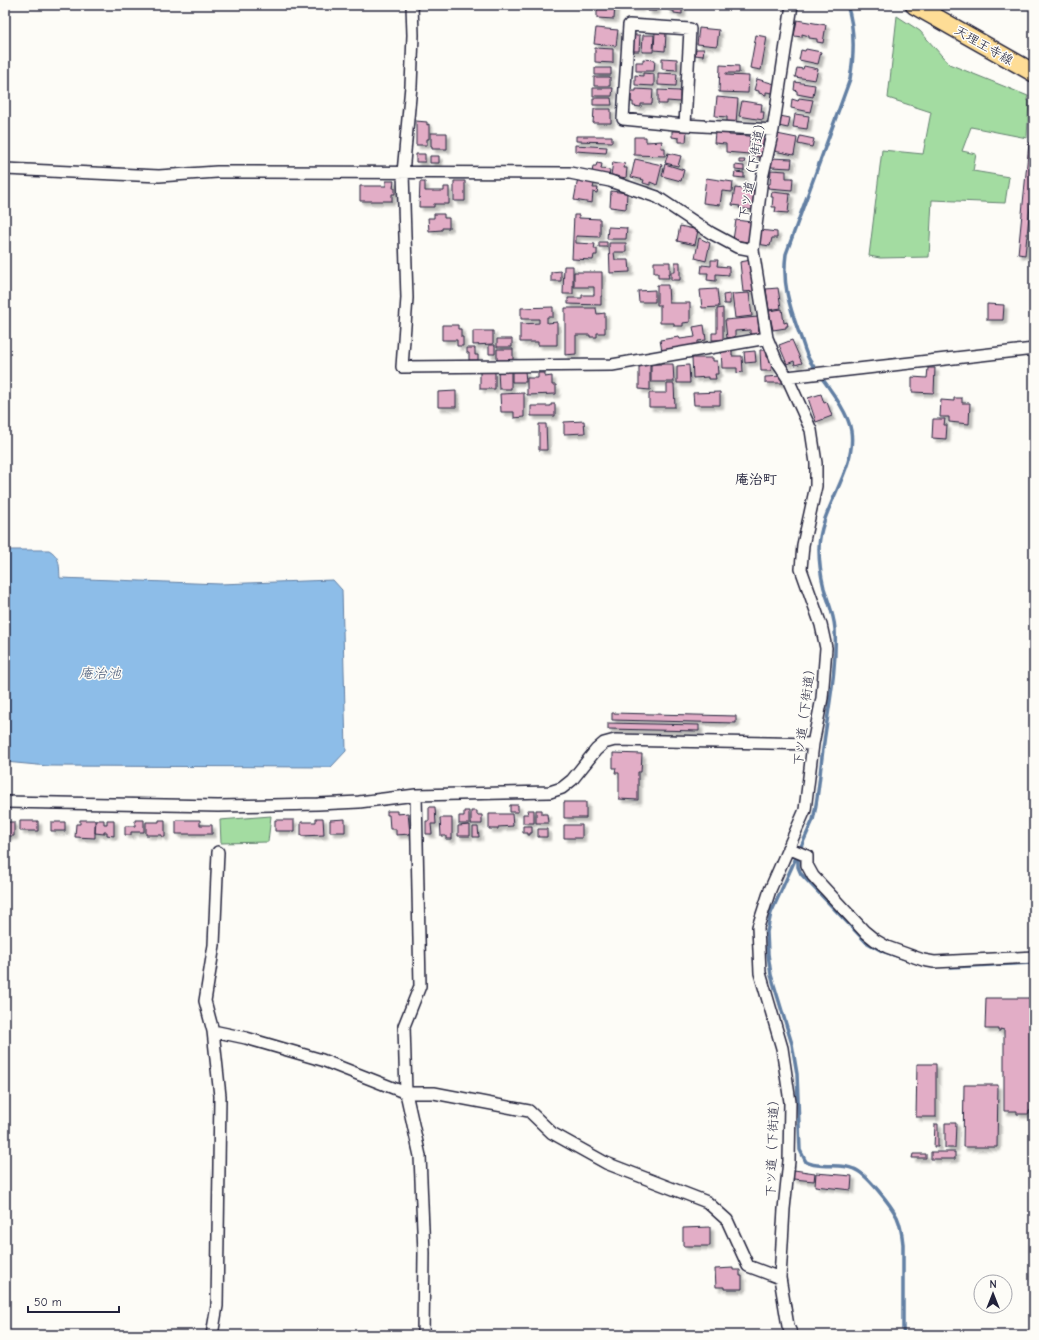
<svg xmlns="http://www.w3.org/2000/svg" width="1039" height="1340" font-family="'Comic Neue','Klee One',sans-serif">
	<style>
		.green { fill: #a3dca1; stroke: #627f6e }
		.water { fill: #8dbde8; stroke: #627fa3 }
		.lines { fill: none; stroke-linecap: round; stroke-linejoin: round }
		.stream { stroke: #627fa3; stroke-width: 3.5 }
		.building { fill: #e2adc6; stroke: #22223b; filter: url(#shadow) }
		.minor-casing { stroke: #22223b; stroke-width: 14 }
		.primary-casing { stroke: #22223b; stroke-width: 20 }
		.minor { stroke: #fdfcf7; stroke-width: 11 }
		.primary { stroke: #fedd96; stroke-width: 17 }
		.labels { text-anchor: middle; dominant-baseline: central; stroke-width: 3; stroke-linejoin: round; paint-order: stroke }
		.street-label { font-size: 13px; fill: #22223b; stroke: #fdfcf7 }
		.neighbourhood-label { font-size: 14px; font-weight: bold; fill: #22223b; stroke: #fdfcf7 }
		.water-label { font-size: 14px; font-style: italic; fill: #475878; stroke: #fdfcf7 }
	</style>
	<defs>
		<filter id="shadow"><feDropShadow dx="3.5" dy="3.5" stdDeviation="1" flood-color="#0004"/></filter>
	</defs>
	<rect width="100%" height="100%" fill="#fdfcf7"/>
	<filter id="ink" filterUnits="userSpaceOnUse"><feTurbulence type="fractalNoise" baseFrequency=".025" numOctaves="2"/><feDisplacementMap in="SourceGraphic" scale="8" xChannelSelector="R" yChannelSelector="G"/><feConvolveMatrix kernelMatrix="1 2 1 2 8 2 1 2 1" color-interpolation-filters="sRGB"/></filter>
	<g filter="url(#ink)">
		<path class="green" d="M897 16 920 31 949 64 1028 96 1027 100 1029 101 1027 138 971 127 962 151 976 154 973 171 1009 177 1005 203 932 200 929 257 880 258 869 256 882 150 923 154 931 112 888 98Z
			M271 816 268 842 221 843 220 820Z"/>
		<path class="water" d="M5 550H49C61 557 59 567 60 578L220 584 333 580 342 590 346 751 331 767 48 766 5 762Z"/>
		<g class="lines">
			<path class="stream" d="M847 5C855 28 854 56 850 79L786 254C782 283 789 305 799 333 803 342 805 353 810 361 822 380 848 409 851 431 857 470 819 509 819 549 819 562 821 576 824 588 828 602 834 614 835 629 837 667 829 705 824 742 820 768 819 795 813 820L771 913 767 932 768 954 771 975 792 1044 797 1074 800 1150 806 1162C809 1163 813 1165 817 1165 830 1167 842 1164 854 1169 866 1173 891 1205 897 1217 901 1226 902 1234 903 1244V1329L904 1335
				M798 856V867L801 874 866 942 882 951 912 961
				M951 967 1034 963"/>
		</g>
		<path class="building" d="M597 5H615L614 19 597 18Z
			M627 5H640V8L627 7Z
			M648 5H657L656 11H648Z
			M668 5H682V14L674 13V11L668 10Z
			M797 20 826 25 823 43 817 42V39L809 38V36L802 34V37L794 36Z
			M596 28 618 30 616 46 594 44Z
			M699 28 719 30 717 46 697 44Z
			M655 32 666 33 665 51 654 50Z
			M631 35H640L639 51H630Z
			M643 35H654L653 52H642Z
			M756 35 767 37 761 70 750 68Z
			M595 48 613 49V63L595 62Z
			M696 49H704L703 56 695 55Z
			M806 49 821 52 818 64 799 60 801 50 805 51Z
			M662 58 677 59V70L662 69Z
			M643 59 655 60 654 71H636V62H643Z
			M720 65 739 66V73H726V75L749 76 748 93 719 92Z
			M804 66 818 69 815 80 795 77 797 68 803 69Z
			M595 68H611V75H595Z
			M643 73 654 74V86L635 85V75L643 76Z
			M658 73 677 74 676 86 658 85Z
			M594 77H610V86H594Z
			M757 79 775 84 773 93 766 92V95L759 93V91L754 90Z
			M795 82 815 85 813 97 797 94V91L794 90Z
			M593 88H613L612 96H593Z
			M636 89 653 90 652 104H641V107L633 106V102H631V91H636Z
			M658 90 680 91V102L667 101V104H658Z
			M717 97 738 99 736 123 727 122V117L715 116Z
			M593 98H611L612 105H593Z
			M799 98 813 100 810 112 791 108 792 99 798 101Z
			M742 101 762 104 761 112H764L763 120 739 116Z
			M594 109H611V123H593Z
			M795 114 809 116 807 129 793 127Z
			M780 116 790 118 788 128 778 126Z
			M416 121 427 122V125L429 124V139H427V145H416Z
			M672 131H687L686 142H679V138L672 137Z
			M715 132 729 133V135L750 136 749 154 726 152V144L714 143Z
			M431 133H447V149H432V146H431Z
			M777 134 797 138 794 155 774 151Z
			M576 136H612V142L576 141Z
			M755 136 764 137 761 157 752 156Z
			M800 136 814 139 812 147 798 144Z
			M634 137H646V142L662 141 661 148H665V156L634 155Z
			M1029 143H1034V168L1025 255 1018 254Z
			M575 145 607 147 606 153 575 151Z
			M668 153 681 156 678 166 665 163Z
			M416 154H425V162H416Z
			M430 156H439V163H430Z
			M771 158 792 159 791 168 771 167Z
			M635 159 662 165 657 185 650 182V185L643 183 644 180 631 177Z
			M739 160H745L744 163H739Z
			M613 162 625 164 624 168H627L626 178 611 175Z
			M597 163 602 164 601 169 610 170 609 176 592 173 593 166H596Z
			M665 164 684 170 681 181 662 176Z
			M735 165 744 166V171L735 170Z
			M771 170 786 171V178H793L792 190 768 188V184H770Z
			M735 172 744 173V178L734 177Z
			M578 178 595 181 593 188H598L597 193 593 192 592 203 574 200Z
			M706 178 733 182 732 192 722 191 720 205 703 203Z
			M386 181H394L393 188H395V194H392V201H360V186H386Z
			M454 181H465V201H454Z
			M420 182H425V191H444V187H449V204H434V207H419Z
			M735 188 754 190 752 210 739 208 740 206 732 205Z
			M611 191 627 193 626 209 610 207Z
			M772 192 790 194 788 213 775 212 776 207H772L773 197H771Z
			M434 214H444V218H449V228H442V230L429 231 428 218H434Z
			M1034 214V254H1030Z
			M574 215H579V218L600 219V237L576 236V243L595 244 594 249H597V255H594L593 260 572 259Z
			M736 220 751 222 748 242 733 240Z
			M680 226 698 230 695 245 677 241Z
			M608 227 627 228 626 239H607Z
			M760 230 777 232V238H772L770 246 757 244Z
			M699 238 710 243 706 261 695 258Z
			M599 242H607V247H599Z
			M609 243H626V252H614L615 260H629L630 272 610 273Z
			M711 260H718L717 266 729 267V275L716 274V281L707 280 708 273H701L702 265 711 266Z
			M751 260 755 291 743 292 740 262Z
			M654 262H670V274H668L669 278H658V273H654Z
			M675 262H680V280H671V272H675Z
			M564 266H573V294H563Z
			M561 271V281H551V272Z
			M574 272H602V296H601V305L568 304V298H582V295H594V287H574Z
			M657 285H668L669 303H690V322L683 323V326H674V323H660V305H657Z
			M778 288 781 308 769 310 766 289Z
			M717 289 719 307 702 308 700 290Z
			M655 290V302H639L638 291Z
			M749 293 752 316 735 318 732 294Z
			M730 294V304H724L723 295Z
			M987 304 1004 305 1003 320H987Z
			M553 307V317H547V323L557 322V345H538V342H520V324L539 323V319H521V308Z
			M565 308H596L597 314 605 313V333H597V337H590V335H576V354L565 355Z
			M723 308V340H712V333H717V309Z
			M782 309 784 323 787 322 788 326H786V328L773 330 769 311Z
			M758 317 759 334H750V330L735 331V337L727 338 725 320Z
			M442 325H458V329H461V337H463V346H457V340H442Z
			M704 325 706 340 698 341V346L662 351 660 340 679 337 680 339 695 337 693 327Z
			M473 331H493V344L473 345Z
			M497 339H512V347H497Z
			M792 340 802 363 795 365 794 361 787 364 779 345Z
			M489 345H495V354H489Z
			M732 347V356H742L743 372 737 373V368H722L721 348Z
			M467 348H475V355H478V360H469V353H467Z
			M497 349H513V362H497Z
			M760 350H767V357H772L771 371H761Z
			M755 351 756 362 745 363 744 352Z
			M692 358H713V361H717L718 374H715L716 379H708V377L693 378Z
			M639 361H650V390L639 389Z
			M651 364H673L674 382H651Z
			M689 365 690 383H677V366Z
			M928 368H935L934 393 912 392V377L927 378Z
			M498 370H511V389H499Z
			M495 371V389H480V372Z
			M525 371 526 382H512V372Z
			M538 373H545V377L552 376V385H556V394L527 395V378H538Z
			M782 376 783 383H765V377Z
			M667 384H674L675 407H649V393H667Z
			M456 391V407H438V392Z
			M720 392V405H694L693 393Z
			M524 393V417L514 418V412H501L500 394Z
			M821 394 824 403 827 402 832 416 816 422 808 398Z
			M954 398H962V403H970L969 424 949 422V417H940L941 400 954 401Z
			M551 404H555V416H531V406H551Z
			M933 419H945L944 425H947L946 439 932 438Z
			M584 421 585 433 564 434V422Z
			M539 424H546L547 450H539Z
			M612 713 736 716V723L612 720Z
			M608 723 699 725V731L608 729Z
			M613 753 642 754 641 772H638V800L619 799V773H615L616 768H613Z
			M564 802H586V818H564Z
			M510 805H518V812H510Z
			M429 807H435L436 824H431L432 834H426V821H429Z
			M527 810H534V823H523V814H528Z
			M536 810H542V814H547L548 823H536Z
			M387 811H397V814L408 813 410 834 396 835V829H390L389 815H387Z
			M464 811H469V824H459V816H464Z
			M471 811H477V815H482V824H471Z
			M489 814H512L513 826 498 827V829H489Z
			M316 818H323L324 835 301 836V822H316Z
			M440 818H452V839H446V836H441Z
			M345 819V832H330V820Z
			M80 820H95V838L75 837 76 824H80Z
			M96 820H104V824H107V820H114V836L107 835V832H104V834L95 833Z
			M135 820H144V832H131V835H125V826H135Z
			M159 820H165V837H162V835H146V822H159Z
			M176 820H200V825H212V834H176Z
			M275 820H294V831H275Z
			M20 821H38V831H20Z
			M5 822H14V836H5Z
			M51 822H65V831H51Z
			M470 825V836H458V826Z
			M564 825H582V838H564Z
			M523 826H532V833H530V835H528V833H523Z
			M473 827H478L479 837H473Z
			M538 829H547V837H538Z
			M986 998H1030V1007H1034V1111H1029V1114H1017V1111H1004V1030L1000 1029V1031H998V1029H985Z
			M917 1064H936V1117H916Z
			M964 1085H998L997 1147H963Z
			M945 1123H956L955 1148H945Z
			M935 1124H938V1147H934Z
			M931 1152H955V1159H931Z
			M913 1154H926V1158H912Z
			M794 1170 815 1173 814 1181 793 1179Z
			M816 1173 852 1176 851 1190 815 1186Z
			M710 1227V1246H683V1228Z
			M733 1268V1270H740V1276H742V1289H724V1287H716L715 1269Z"/>
		<g class="lines">
			<defs>
				<path id="minor" d="M412 5 413 35 411 86 403 173 407 298 402 367 612 365 767 338
					M685 125 690 29 629 25 623 119 685 125 773 130
					M5 169 159 176 217 172 570 173 610 181 657 197 711 233 737 247 753 250
					M787 377 1034 349
					M416 795 420 986 404 1026 406 1093 420 1156 424 1253 423 1335
					M5 802 218 806 318 804 359 802 416 795 550 792 562 788 572 780 596 750 604 743 615 740 813 744
					M788 848 807 856V865L813 876 864 931 875 940 887 947 923 960 934 962 1034 957
					M213 1031 246 1038 322 1060 406 1093H434L529 1111 552 1133 606 1163 707 1202 727 1220 748 1266 780 1278
					M212 1335 217 1306 220 1096 213 1031 205 1001 214 945 218 852
					M792 1335 788 1326 780 1278 784 1209 789 1161 790 1102 782 1048 760 973 758 927 770 890 805 810 813 744 822 698 826 648 821 625 801 569 803 545 816 486V463L811 430 787 377 777 362 767 338 753 250 762 178 773 130 792 5"/>
				<path id="primary" d="M914 5 1034 73"/>
			</defs>
			<use href="#minor" class="minor-casing"/>
			<use href="#primary" class="primary-casing"/>
			<use href="#minor" class="minor"/>
			<use href="#primary" class="primary"/>
		</g>
	</g>
	<g class="labels">
		<g class="street-label">
			<text transform="translate(984 45) rotate(30)">天理王寺線</text>
			<text transform="translate(752 168) rotate(-80)">下ツ道（下街道）</text>
			<text transform="translate(804 714) rotate(-83)">下ツ道（下街道）</text>
			<text transform="translate(772 1145) rotate(-88)">下ツ道（下街道）</text>
		</g>
		<g class="neighbourhood-label">
			<text x="756" y="479">庵治町</text>
		</g>
		<g class="water-label">
			<text x="100" y="673">庵治池</text>
		</g>
	</g>
	<rect width="1039" height="1340" fill="none" stroke="#fdfcf7" stroke-width="20"/>
	<rect x="10" y="10" width="1019" height="1320" fill="none" stroke="#22223b" stroke-width="1.5" filter="url(#ink)"/>
	<g transform="translate(993 1294)"><circle r="19" fill="#fdfcf7" stroke="#a5a5ac"/>
	<path d="M0-3L7 15L0 10L-7 15Z" fill="#22223b"/>
	<text y="-6" font-size="11" font-weight="bold" text-anchor="middle" fill="#22223b">N</text>
	</g>
	<path d="M28 1306v6h91v-6" fill="none" stroke="#22223b" stroke-width="2"/>
	<text x="34" y="1306" font-size="12" fill="#22223b" stroke="#fdfcf7" stroke-width="3" paint-order="stroke">50 m</text>
</svg>
